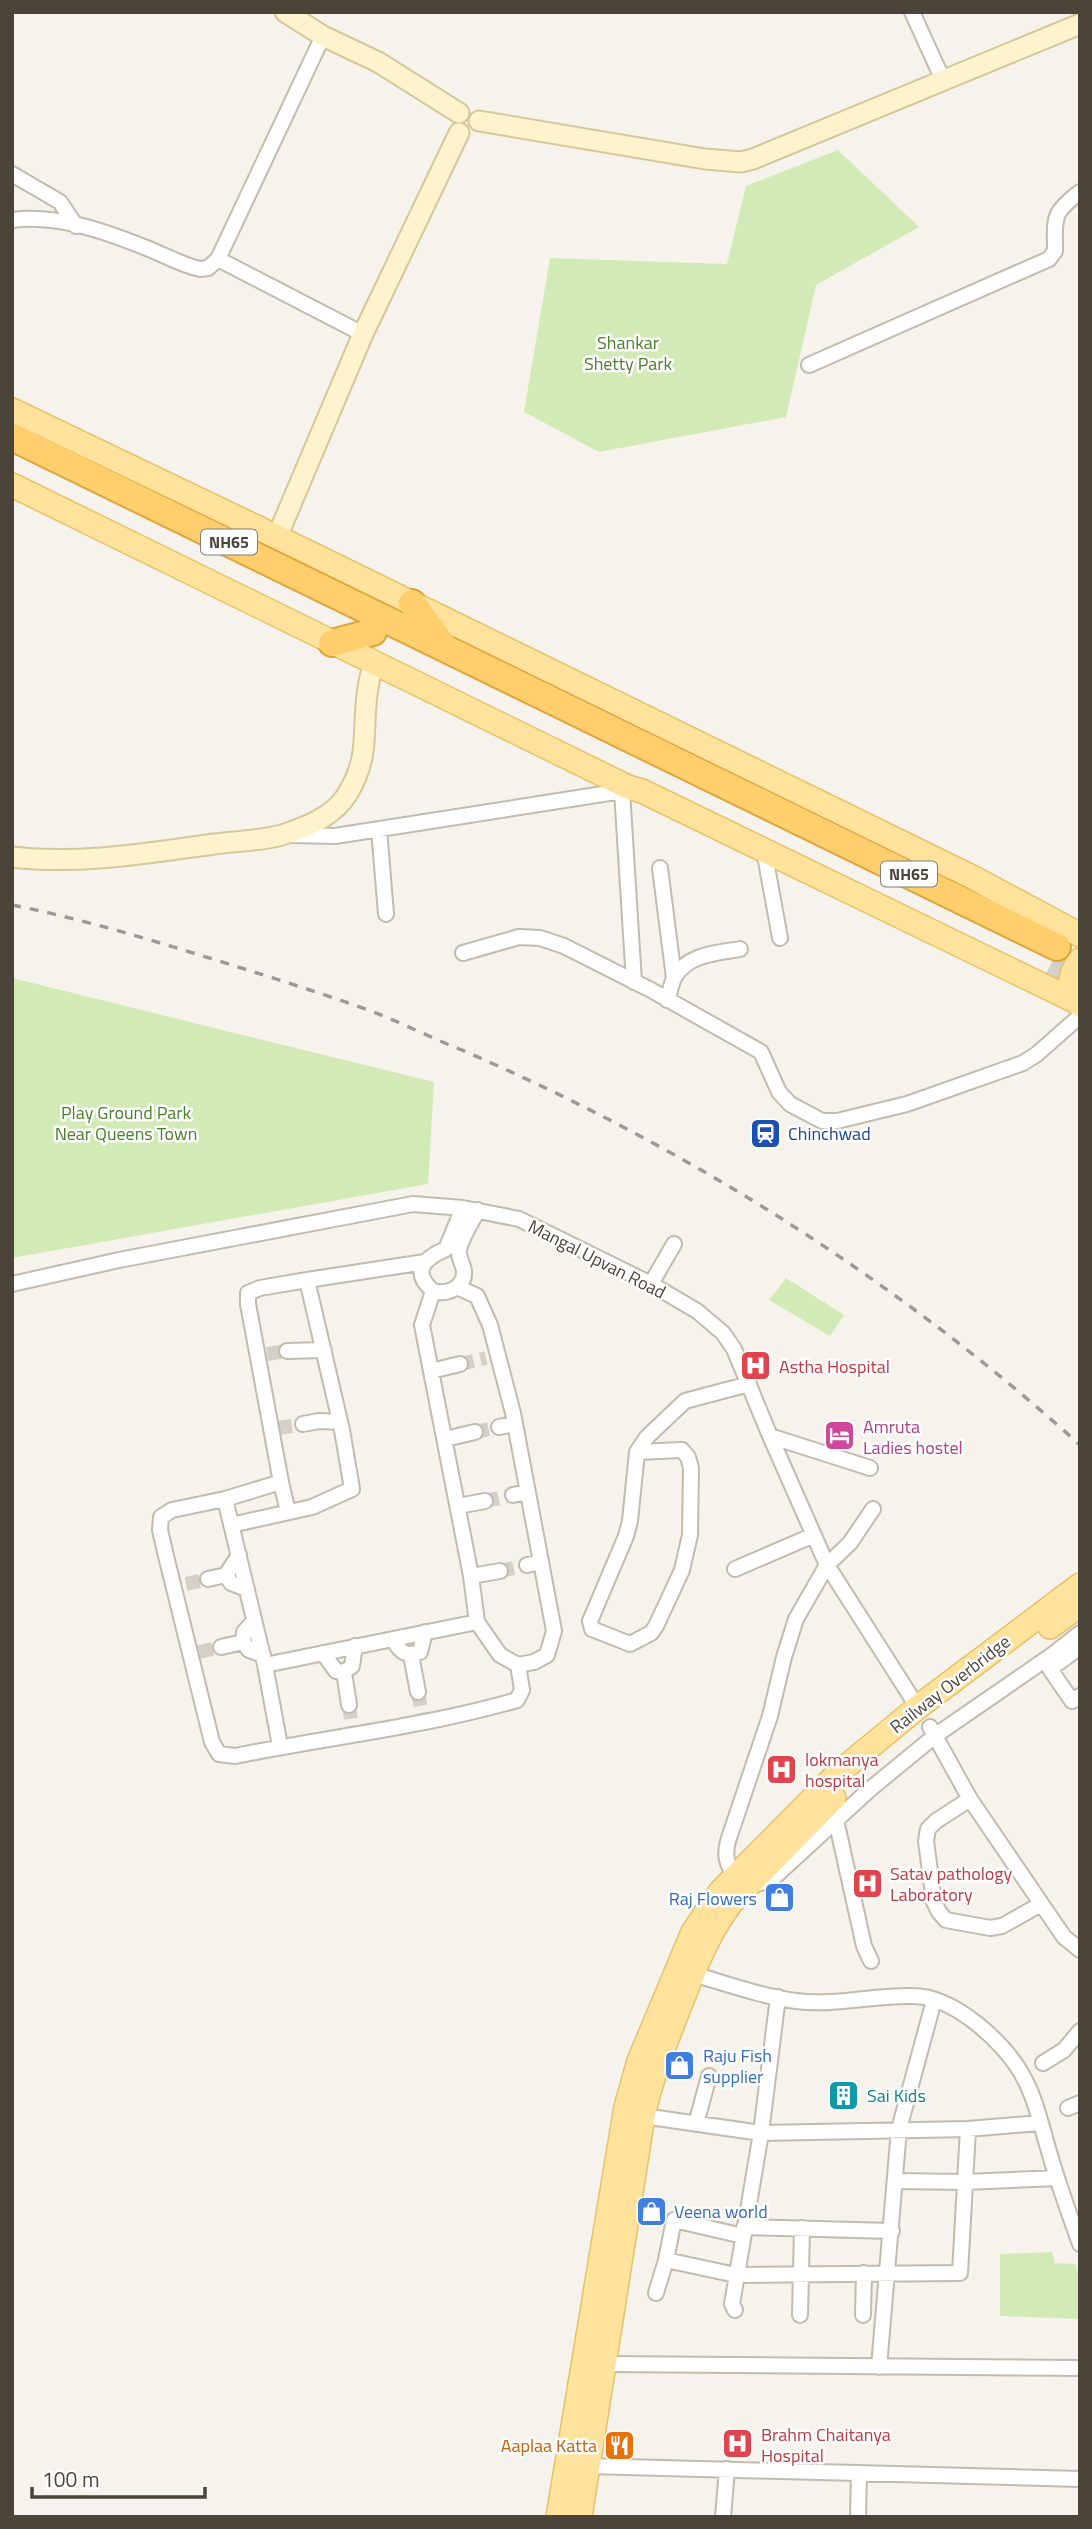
<svg xmlns="http://www.w3.org/2000/svg" width="1092" height="2529" font-family="'Titillium Web',sans-serif">
	<style>
		.green { fill: #d2eab5 }
		.lines { fill: none; stroke-linecap: round; stroke-linejoin: round }
		.street-tunnel { stroke: #d4d0c8; stroke-width: 14; stroke-dasharray: 14 7; stroke-linecap: butt }
		.highway-tunnel { stroke: #d4d0c8; stroke-width: 26; stroke-dasharray: 26 13; stroke-linecap: butt }
		.street-casing { stroke: #c2bbae; stroke-width: 18 }
		.secondary-casing { stroke: #d6c79b; stroke-width: 23 }
		.primary-casing { stroke: #e6c16a; stroke-width: 26 }
		.highway-casing { stroke: #e0a43c; stroke-width: 30 }
		.street { stroke: #fff; stroke-width: 14 }
		.secondary { stroke: #fff3cd; stroke-width: 19 }
		.primary { stroke: #ffe39c; stroke-width: 23 }
		.highway { stroke: #ffcf6e; stroke-width: 26 }
		.rail { stroke: #9a9a9a; stroke-width: 3.5; stroke-dasharray: 9 9; stroke-linecap: butt }
		.labels { text-anchor: middle; dominant-baseline: central; stroke-width: 5; stroke-linejoin: round; paint-order: stroke }
		.shield { fill: #fff; stroke: #817c74; stroke-width: 2 }
		.shield-label { font-size: 16px; font-weight: bold; fill: #4b4439 }
		.park-label { font-size: 18px; fill: #4a7f2a; stroke: #fff }
		.transit-label { font-size: 18px; fill: #164399; stroke: #fff; text-anchor: start }
		.street-label { font-size: 18px; fill: #4b4439; stroke: #fff }
		.health-label { font-size: 18px; fill: #be3a42; stroke: #fff; text-anchor: start }
		.hotel-label { font-size: 18px; fill: #b23c85; stroke: #fff; text-anchor: start }
		.shop-label { font-size: 18px; fill: #366cbe; stroke: #fff; text-anchor: start }
		.culture-label { font-size: 18px; fill: #0d838f; stroke: #fff; text-anchor: start }
		.food-label { font-size: 18px; fill: #c56008; stroke: #fff; text-anchor: end }
	</style>
	<rect width="100%" height="100%" fill="#f6f3ec"/>
	<path class="green" d="M838 150 919 227 816 285 786 417 599 452 524 412 550 258 727 264 746 186Z
		M12 978 434 1082 428 1184 12 1258Z
		M786 1278 844 1315 830 1336 769 1300Z
		M1052 2252 1055 2263 1075 2264 1080 2278V2319L1000 2316V2254Z"/>
	<g class="lines">
		<path class="street-tunnel" d="M267 1354 287 1351
			M460 1364 486 1358
			M278 1428 303 1424
			M475 1432 499 1427
			M485 1501 513 1495
			M500 1571 527 1565
			M186 1584 208 1579
			M199 1652 221 1647
			M418 1692 422 1715
			M349 1705 352 1728"/>
		<path class="highway-tunnel" d="M1052 962 1080 976"/>
		<defs>
			<path id="street" d="M912 12 943 80
				M12 174 60 202 76 226
				M12 220C56 214 104 231 144 247 163 254 181 265 200 269L208 268 218 259 363 334
				M218 259 323 36
				M809 365 1049 259 1055 251C1055 218 1051 214 1080 192
				M622 791 634 982
				M379 829 386 914
				M290 835 335 836 622 791 628 787
				M764 850 780 938
				M660 868 674 978
				M463 953 519 937 540 938 564 946 651 990 761 1052 779 1092 790 1104 822 1121H837L907 1104 1023 1063 1037 1054 1080 1016
				M667 1000C670 993 671 984 674 978 687 954 717 953 740 949
				M463 1208 446 1249C425 1258 410 1271 433 1291 447 1295 465 1288 464 1271 463 1263 458 1258 459 1250 462 1236 472 1222 478 1210
				M425 1262 307 1280 260 1288 248 1293V1304L281 1482 225 1499 172 1510 161 1517 160 1530 166 1556 212 1742 219 1754 235 1756C329 1737 424 1727 517 1700L522 1690 518 1665
				M12 1284 119 1260 413 1204 463 1208 519 1219 651 1284 697 1311 723 1333 734 1349 770 1436 827 1565 913 1700
				M651 1284 674 1244
				M433 1291 422 1325 471 1576 477 1622 500 1655 518 1665 534 1662 547 1655 554 1631 513 1413 490 1325 477 1296 457 1287
				M287 1351 324 1350
				M431 1371 460 1364
				M303 1424 319 1421 340 1422
				M499 1427 515 1424
				M770 1436 870 1468
				M445 1439 475 1432
				M637 1452 682 1450 688 1457 691 1468 690 1535 682 1570 656 1626 651 1633 630 1644 592 1629 590 1621 626 1536 630 1521 637 1452 647 1437 685 1401 749 1384
				M281 1482 288 1512
				M513 1495 527 1492
				M225 1499 265 1665 280 1746
				M458 1506 485 1501
				M231 1525 312 1507 352 1489 342 1430 307 1280
				M239 1555 226 1575 231 1583 247 1589
				M527 1565 541 1562
				M735 1569 814 1535
				M471 1576 500 1571
				M208 1579 226 1575
				M254 1621 244 1632 243 1642 249 1650 263 1655
				M393 1639C400 1652 405 1657 420 1652L425 1632
				M221 1647 243 1642
				M1080 1647 1050 1669 1072 1701 1080 1696
				M323 1653 336 1671 344 1672 352 1666 355 1646
				M411 1655 418 1692
				M265 1665 477 1622
				M344 1672 349 1705
				M930 1727 970 1799 1064 1937 1080 1950
				M970 1799 936 1821 928 1829 926 1841 934 1902 939 1912 946 1920 990 1928 1002 1926 1041 1904
				M836 1820 864 1946 871 1961
				M735 1877C727 1864 724 1856 728 1841L770 1716 784 1657 796 1619 827 1565 850 1543 873 1509
				M750 1886 771 1880 869 1790 936 1735 1052 1655 1080 1633
				M693 1974C727 1984 761 1996 796 2001 835 2006 874 1995 913 1996 954 1996 1006 2043 1024 2078 1036 2100 1041 2125 1048 2148 1057 2181 1069 2213 1080 2244
				M1043 2063 1064 2050 1080 2031
				M1068 2108 1080 2103
				M643 2116 761 2133 968 2129 1040 2123
				M696 2124 709 2076
				M895 2181 965 2182 1057 2178
				M744 2227 892 2231
				M666 2260 674 2220 743 2236
				M656 2293 666 2260 736 2275 960 2273 968 2129
				M735 2310 732 2304 761 2133 778 1997
				M800 2315 802 2228
				M863 2315 864 2273
				M604 2364 1080 2368
				M879 2367 899 2129 933 2004
				M588 2466 1080 2479
				M723 2517 727 2469
				M858 2517 859 2473"/>
			<path id="secondary" d="M285 12 323 36 378 62 459 113
				M479 121 705 159 741 162 753 159 1080 24
				M277 537 363 334 459 133
				M12 857C80 865 147 853 214 844 237 841 265 841 288 833 311 825 335 815 348 793 370 756 362 733 367 695 368 684 371 674 373 663"/>
			<path id="primary" d="M12 410 277 537 974 878 1080 935
				M12 485 628 787 642 791 1077 1002
				M1080 960C1068 975 1067 991 1080 1005
				M1050 1627 1080 1605
				M558 2517 626 2107 639 2061 693 1932 720 1892 837 1774 922 1704 1080 1585
				M580 2517 643 2116C651 2079 665 2044 679 2008 694 1971 707 1934 732 1902L834 1798"/>
			<path id="highway" d="M12 437 1057 947
				M412 603 442 644
				M332 643 373 632"/>
		</defs>
		<use href="#street" class="street-casing"/>
		<use href="#secondary" class="secondary-casing"/>
		<use href="#primary" class="primary-casing"/>
		<use href="#highway" class="highway-casing"/>
		<use href="#street" class="street"/>
		<use href="#secondary" class="secondary"/>
		<use href="#primary" class="primary"/>
		<use href="#highway" class="highway"/>
		<path class="rail" d="M12 905C88 920 161 943 235 966 279 980 324 994 368 1010 398 1021 427 1036 457 1048 684 1145 896 1279 1080 1445"/>
	</g>
	<defs>
		<symbol id="station-square" viewBox="-11 -11 22 22"><rect x="-9" y="-9" width="18" height="18" rx="4" fill="#1a4fb4" stroke="#fff"/><path d="M-3-6H3Q5-6 5-4V2Q5 4 3 4L4.5 6H3L1.5 4h-3L-3 6H-4.5L-3 4Q-5 4-5 2V-4Q-5-6-3-6ZM-3.5-4v3h7v-3ZM-3.5 1v1.5H-2V1ZM2 1v1.5H3.5V1Z" fill="#fff"/></symbol>
		<symbol id="hospital-square" viewBox="-11 -11 22 22"><rect x="-9" y="-9" width="18" height="18" rx="4" fill="#e0444e" stroke="#fff"/><path d="M-5-5h3v3.5h4V-5h3V5h-3V1.5h-4V5h-3Z" fill="#fff"/></symbol>
		<symbol id="hotel-square" viewBox="-11 -11 22 22"><rect x="-9" y="-9" width="18" height="18" rx="4" fill="#d1479c" stroke="#fff"/><path d="M-6-4.5h1.5V1H6V5H4.5V3h-9V5H-6ZM-4 0a1.8 1.8 0 1 1 3.6 0ZM.5 0V-2.5h3Q6-2.5 6 0Z" fill="#fff"/></symbol>
		<symbol id="shop-square" viewBox="-11 -11 22 22"><rect x="-9" y="-9" width="18" height="18" rx="4" fill="#3f7fe0" stroke="#fff"/><path d="M-5-2.5h2.3a2.7 3.5 0 0 1 5.4 0H5L5.5 6h-11ZM-1.5-2.5h3a1.5 2.3 0 0 0-3 0Z" fill="#fff"/></symbol>
		<symbol id="building-square" viewBox="-11 -11 22 22"><rect x="-9" y="-9" width="18" height="18" rx="4" fill="#0f9aa8" stroke="#fff"/><path d="M-4-6H4V6H1V3H-1V6H-4ZM-2.5-4.3h1.7v1.8h-1.7ZM.8-4.3h1.7v1.8H.8ZM-2.5-1h1.7V.8h-1.7ZM.8-1h1.7V.8H.8Z" fill="#fff"/></symbol>
		<symbol id="restaurant-square" viewBox="-11 -11 22 22"><rect x="-9" y="-9" width="18" height="18" rx="4" fill="#e8710a" stroke="#fff"/><path d="M-5-6h1v4h1v-4h1v4h1v-4h1v5L-1.5 .5V6h-2V.5L-5-1ZM5-6V6H3V1.5H1.5Q1.5-4 5-6Z" fill="#fff"/></symbol>
	</defs>
	<g fill-rule="evenodd">
		<use href="#station-square" x="748" y="1116" width="35" height="35"/>
		<use href="#hospital-square" x="738" y="1348" width="35" height="35"/>
		<use href="#hotel-square" x="822" y="1418" width="35" height="35"/>
		<use href="#hospital-square" x="764" y="1752" width="35" height="35"/>
		<use href="#hospital-square" x="850" y="1866" width="35" height="35"/>
		<use href="#shop-square" x="762" y="1880" width="35" height="35"/>
		<use href="#shop-square" x="662" y="2048" width="35" height="35"/>
		<use href="#building-square" x="826" y="2078" width="35" height="35"/>
		<use href="#shop-square" x="634" y="2194" width="35" height="35"/>
		<use href="#hospital-square" x="720" y="2426" width="35" height="35"/>
		<use href="#restaurant-square" x="602" y="2428" width="35" height="35"/>
	</g>
	<g class="labels">
		<g class="shield">
			<rect x="201" y="529.5" width="56" height="25" rx="5"/>
			<rect x="881" y="861.5" width="56" height="25" rx="5"/>
		</g>
		<g class="shield-label">
			<text x="229" y="542">NH65</text>
			<text x="909" y="874">NH65</text>
		</g>
		<g class="park-label">
			<text x="628" y="342">Shankar<tspan x="628" dy="21">Shetty Park</tspan></text>
			<text x="126" y="1112">Play Ground Park<tspan x="126" dy="21">Near Queens Town</tspan></text>
		</g>
		<g class="transit-label">
			<text x="788" y="1133">Chinchwad</text>
		</g>
		<g class="street-label">
			<text transform="translate(597 1259) rotate(27)">Mangal Upvan Road</text>
			<text transform="translate(950 1684) rotate(-38)">Railway Overbridge</text>
		</g>
		<g class="health-label">
			<text x="779" y="1366">Astha Hospital</text>
			<text x="805" y="1759">lokmanya<tspan x="805" dy="21">hospital</tspan></text>
			<text x="890" y="1873">Satav pathology<tspan x="890" dy="21">Laboratory</tspan></text>
			<text x="761" y="2434">Brahm Chaitanya<tspan x="761" dy="21">Hospital</tspan></text>
		</g>
		<g class="hotel-label">
			<text x="863" y="1426">Amruta<tspan x="863" dy="21">Ladies hostel</tspan></text>
		</g>
		<g class="shop-label">
			<text x="757" y="1898" text-anchor="end">Raj Flowers</text>
			<text x="703" y="2055">Raju Fish<tspan x="703" dy="21">supplier</tspan></text>
			<text x="674" y="2211">Veena world</text>
		</g>
		<g class="culture-label">
			<text x="867" y="2095">Sai Kids</text>
		</g>
		<g class="food-label">
			<text x="597" y="2445">Aaplaa Katta</text>
		</g>
	</g>
	<rect width="1092" height="2529" fill="none" stroke="#4b4439" stroke-width="28"/>
	<path d="M32 2487v10h173v-10" fill="none" stroke="#4b4439" stroke-width="3.5"/>
	<text x="42" y="2487" font-size="21" fill="#4b4439" stroke="#ffffff" stroke-width="5" paint-order="stroke">100 m</text>
</svg>
